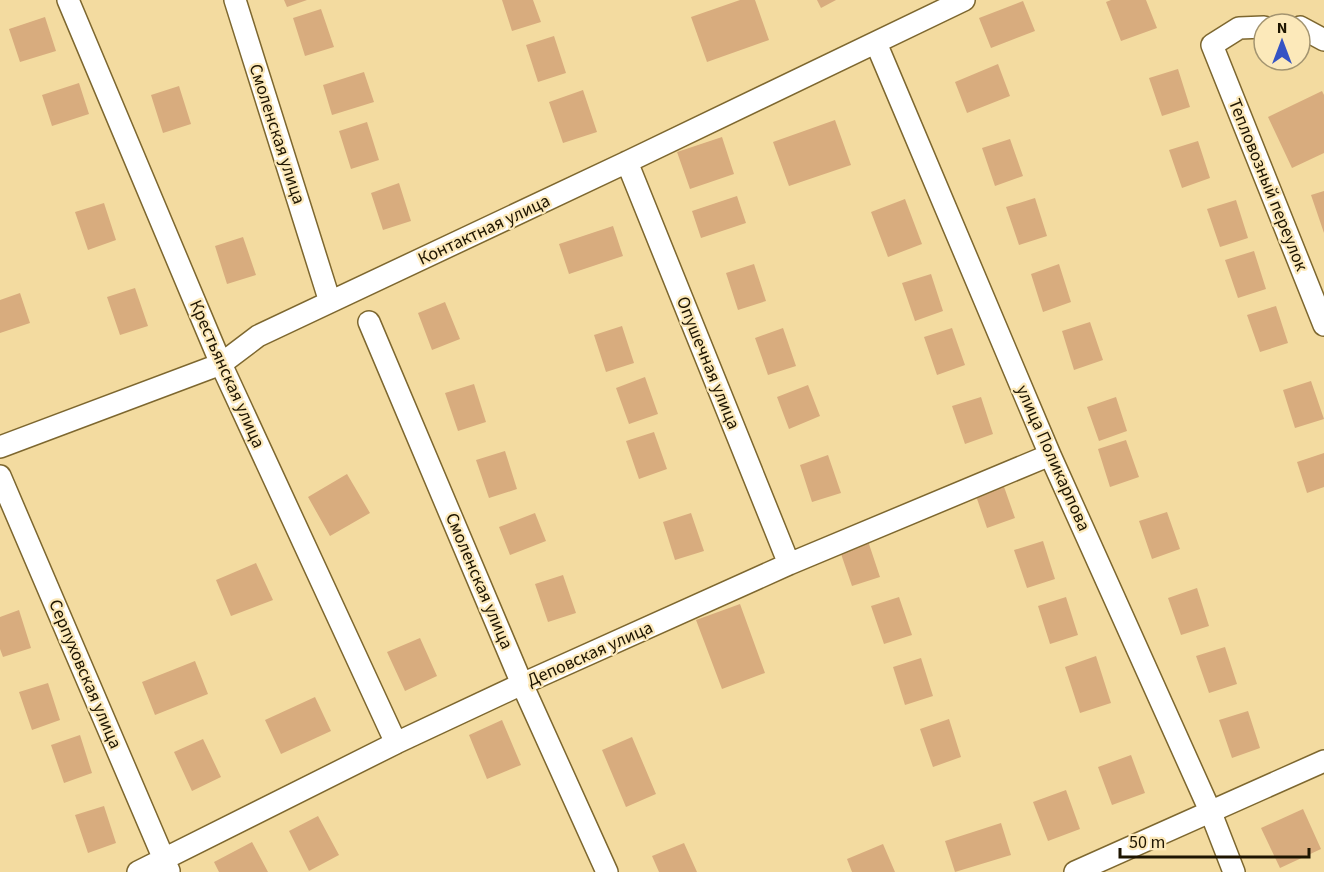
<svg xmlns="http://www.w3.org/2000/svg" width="1324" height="872" font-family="'Source Sans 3',sans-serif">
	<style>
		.building { fill: #d8ac7e }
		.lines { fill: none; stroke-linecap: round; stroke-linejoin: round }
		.minor-casing { stroke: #7d672f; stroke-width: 24 }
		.minor { stroke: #fff; stroke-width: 21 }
		.labels { text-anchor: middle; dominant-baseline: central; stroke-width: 4.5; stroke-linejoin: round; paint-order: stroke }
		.street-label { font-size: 18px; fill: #1e1501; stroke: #fce9ba }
	</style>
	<rect width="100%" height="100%" fill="#f3dba0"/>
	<path class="building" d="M284 0H307L287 7Z
		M502 0H533L541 22 512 31Z
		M740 0H755L769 40 707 62 691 17Z
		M817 0H836L821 8Z
		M1111 0H1146L1157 28 1121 41 1106 2Z
		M1023 1 1035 31 991 48 979 18Z
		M321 9 334 47 305 56 293 18Z
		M45 17 56 51 20 62 9 29Z
		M554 36 566 73 538 82 526 45Z
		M998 64 1010 96 967 113 955 82Z
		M1178 69 1190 107 1162 116 1149 78Z
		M364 72 374 102 332 115 323 85Z
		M79 83 89 114 52 126 42 95Z
		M179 86 191 124 163 133 151 95Z
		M583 90 597 132 563 143 549 102Z
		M1322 91 1324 95V153L1292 168 1268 117Z
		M835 120 851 165 789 186 773 142Z
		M367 122 379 160 351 169 339 131Z
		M722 137 734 174 690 189 677 152Z
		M1010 139 1023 176 995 186 982 148Z
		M1198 141 1210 178 1182 188 1169 150Z
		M399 183 411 221 383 230 371 193Z
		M1324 191V233L1311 195Z
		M737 196 746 223 701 238 692 211Z
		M1035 198 1047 236 1019 245 1006 207Z
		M905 199 922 244 888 257 871 212Z
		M1236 200 1248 238 1220 247 1207 209Z
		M104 203 116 240 88 250 75 212Z
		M613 226 623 256 569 274 559 244Z
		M243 237 256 275 227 284 215 246Z
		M1254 251 1266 289 1238 298 1225 260Z
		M754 264 766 301 738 310 726 273Z
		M1059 264 1071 302 1043 312 1031 274Z
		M931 274 943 311 915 321 902 283Z
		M135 288 148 326 120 335 107 297Z
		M20 293 30 323 0 333V300Z
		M445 302 460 339 432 350 418 313Z
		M1276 306 1288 343 1260 352 1247 315Z
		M1090 322 1103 360 1074 370 1062 331Z
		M622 326 634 363 606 372 594 335Z
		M783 328 796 366 768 375 755 338Z
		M952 328 965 365 937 375 924 337Z
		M645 377 658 414 629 424 616 388Z
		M1311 381 1324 419 1295 428 1283 390Z
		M474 384 486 422 458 431 445 393Z
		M808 385 820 416 789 429 777 397Z
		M981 397 993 434 965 444 952 406Z
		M1116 397 1127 431 1099 441 1087 407Z
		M654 432 667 469 639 479 626 441Z
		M1126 440 1139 477 1110 487 1098 449Z
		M505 451 517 489 489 498 476 460Z
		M1324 453V487L1307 493 1297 462Z
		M828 455 841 493 812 502 800 465Z
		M347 474 370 513 330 536 308 497Z
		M1002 481 1015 518 987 528 974 490Z
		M1167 512 1180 549 1152 559 1139 521Z
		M535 513 546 541 510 555 499 527Z
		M691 513 704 551 675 560 663 522Z
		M868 541 880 577 852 586 840 551Z
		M1043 541 1055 579 1027 588 1014 550Z
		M256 563 273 600 231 616 216 580Z
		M563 575 576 613 548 622 535 584Z
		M1197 588 1209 626 1181 635 1168 598Z
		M899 597 912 635 884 644 871 606Z
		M1066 597 1078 635 1050 644 1038 606Z
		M740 604 765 673 722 689 696 620Z
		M19 610 31 648 3 657 0 649V617Z
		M420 638 437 676 405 691 387 652Z
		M1225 647 1237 684 1209 693 1196 656Z
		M1096 656 1111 703 1080 713 1065 667Z
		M921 658 933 696 905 705 893 667Z
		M195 661 208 694 155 715 142 682Z
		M48 683 60 720 32 730 19 692Z
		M315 697 331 731 281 754 265 720Z
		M1248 711 1260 748 1232 758 1219 720Z
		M949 719 961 757 933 767 920 729Z
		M502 720 521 765 487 779 469 735Z
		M80 735 92 773 64 783 51 745Z
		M632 737 656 794 626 807 602 750Z
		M203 739 221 777 192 791 174 752Z
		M1131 755 1145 793 1112 805 1098 767Z
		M1066 790 1080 829 1048 841 1033 802Z
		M104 806 116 843 88 853 75 815Z
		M1303 809 1321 849 1280 868 1261 828Z
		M318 816 339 855 309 871 289 831Z
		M1001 823 1011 855 955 872 945 841Z
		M252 842 268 872H219L214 862Z
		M684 843 697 872H659L652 856Z
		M883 844 895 872H852L847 859Z"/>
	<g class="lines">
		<defs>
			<path id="minor" d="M68 0 221 364 396 743
				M235 0 330 302
				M1264 27 1239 28 1212 45 1324 325
				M1300 27 1324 40
				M876 43 1050 455 1211 813 1234 872
				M627 162 789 564
				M369 322 522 684 607 872
				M0 447 221 364 258 336 627 162 964 0
				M0 476 169 871
				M138 872 396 743 522 684 789 564 1050 455
				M1075 872 1324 761"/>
		</defs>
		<use href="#minor" class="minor-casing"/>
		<use href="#minor" class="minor"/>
	</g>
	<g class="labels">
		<g class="street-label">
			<text transform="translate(277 134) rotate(72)">Смоленская улица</text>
			<text transform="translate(1268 185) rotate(68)">Тепловозный переулок</text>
			<text transform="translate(484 230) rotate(-25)">Контактная улица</text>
			<text transform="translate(708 363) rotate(68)">Опушечная улица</text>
			<text transform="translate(227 374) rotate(66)">Крестьянская улица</text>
			<text transform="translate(1053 458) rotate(66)">улица Поликарпова</text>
			<text transform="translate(479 581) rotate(67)">Смоленская улица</text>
			<text transform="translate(590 654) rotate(-24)">Деповская улица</text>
			<text transform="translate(85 674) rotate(67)">Серпуховская улица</text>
		</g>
	</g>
	<g transform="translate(1282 42)"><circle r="28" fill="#fce9ba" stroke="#a39470" stroke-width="1.5"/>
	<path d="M0-4.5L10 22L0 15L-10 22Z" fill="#3553c4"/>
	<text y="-9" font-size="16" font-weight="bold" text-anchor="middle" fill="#1e1501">N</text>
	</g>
	<path d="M1120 848v9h189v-9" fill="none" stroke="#1e1501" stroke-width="3"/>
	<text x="1129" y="848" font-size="18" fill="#1e1501" stroke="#fce9ba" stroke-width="4.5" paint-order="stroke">50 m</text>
</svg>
